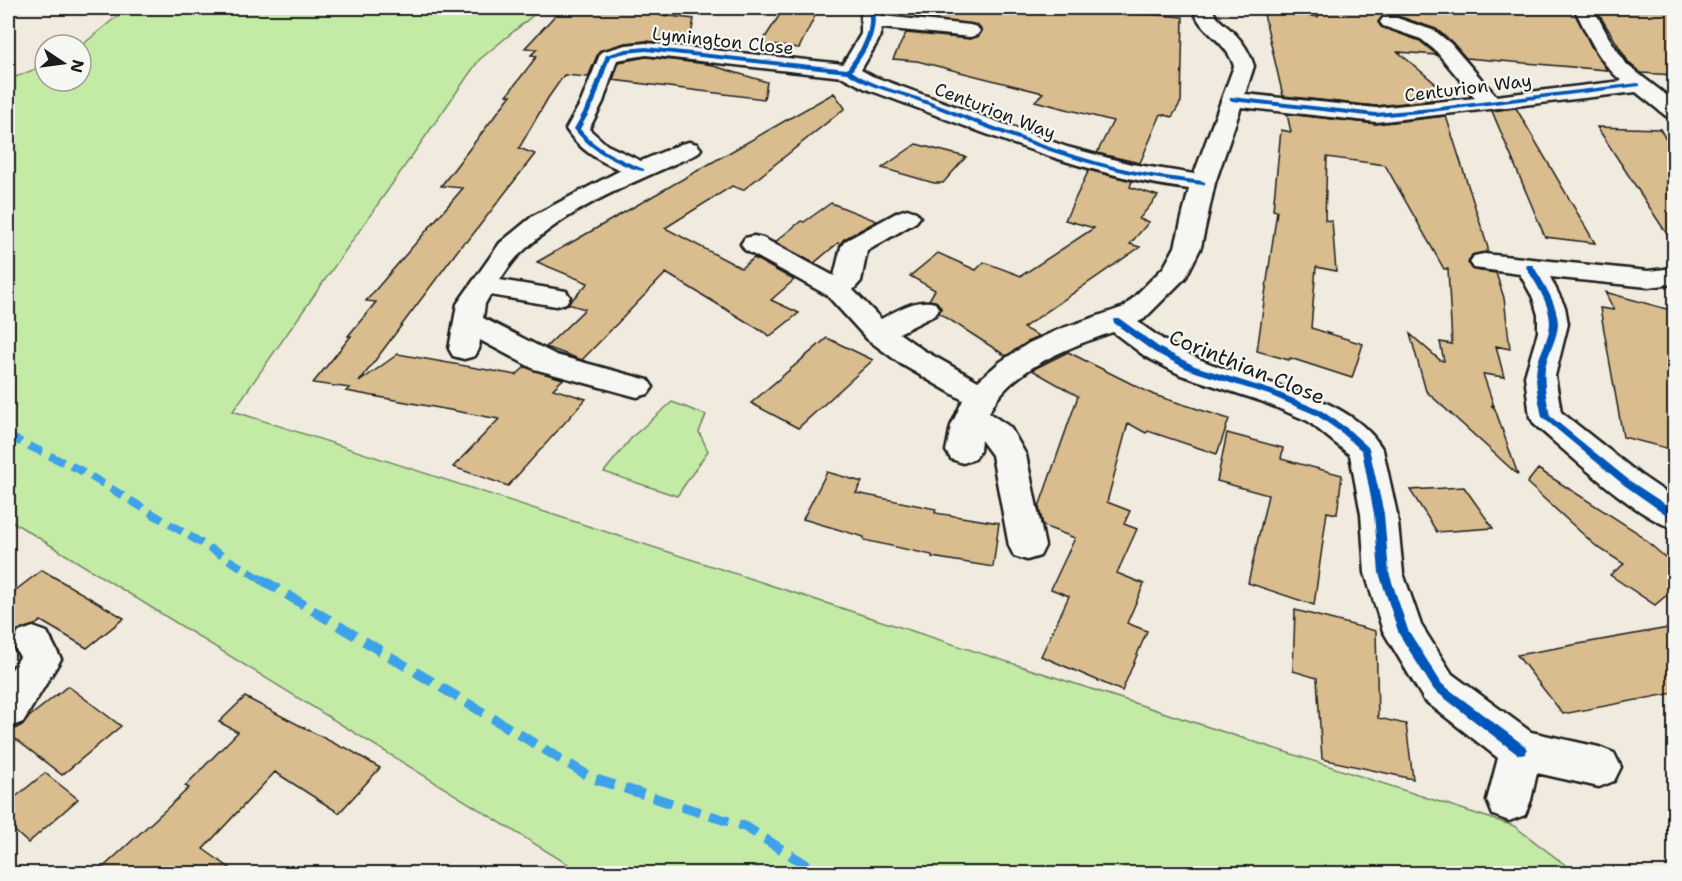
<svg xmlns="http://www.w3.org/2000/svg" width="1682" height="881" font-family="'Shantell Sans',sans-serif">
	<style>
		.green { fill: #c4eba6; stroke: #708461; stroke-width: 1.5 }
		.building { fill: #dabd8e; stroke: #1c1c1c; stroke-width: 1.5 }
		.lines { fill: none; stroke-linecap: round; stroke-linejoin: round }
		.minor-casing { stroke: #1c1c1c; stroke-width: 5 }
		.minor { fill: #f6f6f2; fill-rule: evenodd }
		.quiet-far1 { stroke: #3da2ea; stroke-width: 8; stroke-dasharray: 15 8; stroke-linecap: butt }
		.quiet { stroke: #3da2ea; stroke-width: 10; stroke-dasharray: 20 10; stroke-linecap: butt }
		.cycleway-casing { stroke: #f6f6f2; stroke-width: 4 }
		.cycleway { fill: #0057b8; fill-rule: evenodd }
		.labels { text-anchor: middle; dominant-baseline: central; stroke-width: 4.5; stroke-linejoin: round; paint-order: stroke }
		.far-street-label { font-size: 18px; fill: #1c1c1c; stroke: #f6f6f2 }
		.street-label { font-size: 21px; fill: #1c1c1c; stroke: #f6f6f2 }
	</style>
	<rect width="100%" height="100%" fill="#f0ebde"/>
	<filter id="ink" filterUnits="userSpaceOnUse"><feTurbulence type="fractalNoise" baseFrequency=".0167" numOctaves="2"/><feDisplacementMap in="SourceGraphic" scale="12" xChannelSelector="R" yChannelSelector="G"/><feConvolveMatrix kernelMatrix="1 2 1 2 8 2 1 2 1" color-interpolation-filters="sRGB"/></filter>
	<g filter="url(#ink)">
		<path class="green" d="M127 8H542L479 60 233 411 1514 826 1576 873H582L8 519V80L45 65V81H81V46Z
			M672 402 706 415 699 432 708 451 677 496 604 472 633 436Z"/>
		<path class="building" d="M562 8H604L694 19 689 45 646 41 625 43 599 51 588 77 564 75 548 98 519 148 535 154 467 242H464L359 382 398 354 516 375 525 367 563 379 553 389 586 399 508 486 453 467 499 419 346 391 350 388 313 383 351 336H348L376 302 366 301 463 188 441 186 511 95H507L537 56 531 55 537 49 525 48Z
			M784 8H819L799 48 761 44Z
			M964 8H1073L1183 17 1181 102 1172 117 1161 114 1140 163 1097 153 1113 121 1035 101 1043 93 917 61 893 59 906 33 970 39 979 36 982 31 978 25 915 17 919 9 963 13Z
			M1319 8H1572L1592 48 1607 70 1466 58 1452 42 1436 29 1398 16H1383L1378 22 1381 27 1420 41 1437 55 1398 52 1436 84 1441 99 1376 106 1283 96 1263 10 1318 17Z
			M1595 8H1674V75L1641 73 1629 63Z
			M646 57 707 64 767 82 764 99 613 80 619 62Z
			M834 93 845 108 743 190 732 186 665 228 741 268 754 258 794 280 771 300 799 313 770 336 666 273 582 360 546 347 585 309 568 304 588 283 537 262Z
			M1516 108 1595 243 1545 237 1492 111Z
			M1287 114 1376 124 1446 116 1488 248 1487 252 1472 255 1468 263 1474 270 1496 273 1504 298 1510 349 1496 346 1504 377 1483 374 1494 406 1491 405 1495 409 1518 475 1426 391 1410 334 1440 360 1444 361 1440 342 1452 344 1448 269H1444L1385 165 1327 157 1325 220 1332 221 1336 271 1316 267 1311 328 1363 344 1352 378 1290 358 1289 360 1257 351 1277 211 1273 210 1281 130 1291 132Z
			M1597 127 1660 129 1666 139 1674 146V245Z
			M916 144 966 157 943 183H934L882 168Z
			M1089 170 1132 181 1130 187 1158 196 1139 219 1149 222 1130 244 1140 247 1023 328 1039 336 1006 356 939 313 941 308 937 302 929 300 935 290 910 276 938 253 976 270 984 262 1021 276 1094 228 1065 220Z
			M831 203 877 221 844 239 840 244 838 243 814 263 775 242 801 221 804 222Z
			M1605 292 1674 311V450L1623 437 1600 308 1614 310Z
			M827 338 873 360 798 428 751 403Z
			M1068 352 1154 395 1229 419 1217 454 1148 431 1146 433 1128 423 1107 502 1130 511 1124 524 1137 529 1117 573 1144 584 1127 623 1147 631 1122 691 1041 656 1069 596 1051 589 1075 538 1043 526 1039 507 1078 396 1032 370Z
			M1227 433 1283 448 1281 459 1342 475 1337 514 1327 512 1314 605 1248 583 1268 495 1217 481Z
			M1538 469 1635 531 1674 565V597L1669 593 1655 605 1610 575 1624 564 1596 546 1527 483Z
			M827 472 862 482 856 493 936 509 935 513 999 523 993 567 932 557V555L864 540V537L803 519Z
			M1464 487 1493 528 1437 532 1410 490Z
			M42 570 124 618 87 648 41 621 35 625 18 630 8 647V596Z
			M1295 610 1376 631 1378 718 1406 724 1413 779 1322 759 1317 678 1293 671Z
			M1674 627V693L1563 714 1517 655Z
			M68 686 121 726 62 775 8 733 24 724 29 717Z
			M245 697 343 748 345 747 380 768 339 813 275 772 203 849 237 873H97L189 788 185 786 238 732 219 722Z
			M45 773 78 799 28 843 8 825V803Z"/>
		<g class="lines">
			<defs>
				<path id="minor" d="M861 8H880L882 16 970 25 977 27 980 31 977 35 970 37 882 28 878 41 861 70 872 76 1067 147 1131 164 1194 174 1234 66C1226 39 1196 30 1194 8H1212C1215 19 1225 24 1234 33 1243 42 1250 53 1254 66L1245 94 1376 108 1475 98 1436 51 1421 39 1383 26 1380 22 1383 18H1397L1435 31 1450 43 1496 96 1622 81C1599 63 1587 33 1574 8H1593L1609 38 1627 65 1674 101V118L1666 116 1636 92 1376 122 1241 107 1215 183 1201 247 1186 277 1144 319 1138 322C1158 337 1178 350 1201 360 1256 384 1349 392 1383 450L1397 514 1403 573 1421 625 1452 674 1531 732 1599 747 1614 753 1621 767 1614 781 1599 787 1537 773 1531 800 1525 815 1509 821 1493 815 1487 800 1498 758 1424 700 1383 631 1365 573 1361 514 1350 455 1308 421 1261 401 1181 375 1146 357 1113 332C1071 346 1008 370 989 413L1010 427 1026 455 1045 546 1040 556 1027 560 1014 556 1009 546 992 455 981 440 980 451 975 459 963 463 951 459 946 451 951 426 963 400 901 364 867 339 827 295 745 250 741 244 745 238 754 236 763 238 834 276 841 247 845 241 898 212 907 209 916 212 920 217 916 222 867 251 861 281 853 290 881 319C898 310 916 298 935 303L939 309 935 315 899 333 923 350 978 381 1000 362 1029 343 1060 329 1124 307 1164 267 1175 247 1189 189C1077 175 972 127 866 89L843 77 646 55 617 60 603 102 589 129 607 145 641 161 681 144 689 142 697 144 701 149 697 154C637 181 568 207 520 254 512 261 506 271 500 280L566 291 570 297 566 303 556 306 490 295 485 304 483 318 556 355 648 380 653 387 648 394 637 397 534 369 480 340 479 349 475 356 464 359 453 356 449 349 457 304 500 243 533 216 621 170C598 161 580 150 566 129L581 102 601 52 626 45 646 43 843 64 861 34Z
					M1484 254 1648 271 1674 268V284L1648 287 1550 277 1565 307 1568 324 1555 376 1561 412 1639 474 1674 498V528C1637 519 1567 452 1535 425L1530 417 1525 376 1538 332V315L1533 298 1520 274 1474 268 1470 262 1474 256Z
					M33 627 47 632 61 659 23 722 8 728V675L20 657 13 644 19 632Z"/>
			</defs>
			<use href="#minor" class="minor-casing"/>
			<use href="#minor" class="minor"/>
			<path class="quiet-far1" d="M8 436 80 470 264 581"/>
			<path class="quiet" d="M261 579 592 778 746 827 821 874"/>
			<defs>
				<path id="cycleway" d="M868 8H874C878 35 867 49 852 71 874 87 903 91 928 101 994 126 1061 155 1131 170 1155 175 1179 178 1203 181L1206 183 1203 185C1179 182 1155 179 1131 174 1059 158 991 130 923 103 898 93 870 89 847 73L646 51 626 53 610 57 595 102 580 129C597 150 620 159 644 169V171C638 171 632 168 626 166 605 157 588 147 574 129L589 102 606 55 626 49 646 47 847 69C861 49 873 33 868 8Z
					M1638 83 1640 84V86L1431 112 1376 117 1232 101 1229 99 1232 97 1376 113 1431 108Z
					M1527 265H1533L1534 267C1544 284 1557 303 1558 323 1558 337 1549 351 1546 364 1542 381 1547 399 1550 416L1630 481 1674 510V519L1671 518 1624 485 1542 417C1539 400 1534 383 1537 366 1540 352 1550 337 1550 322 1549 302 1536 284 1526 267Z
					M1114 319H1120L1160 348 1195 366 1275 391 1322 411 1348 429 1369 448 1384 514 1389 573 1408 630 1442 684 1525 746 1527 750 1525 754 1521 755 1517 754 1434 690 1399 634 1379 573 1374 514 1362 451 1342 433 1316 415 1269 395 1189 370 1154 352 1114 323 1113 321Z"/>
			</defs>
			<use href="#cycleway" class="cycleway-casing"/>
			<use href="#cycleway" class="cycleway"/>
		</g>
	</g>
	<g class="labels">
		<g class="far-street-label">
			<text transform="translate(723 41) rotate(6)">Lymington Close</text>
			<text transform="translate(1468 88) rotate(-7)">Centurion Way</text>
			<text transform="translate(995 111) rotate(21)">Centurion Way</text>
		</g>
		<g class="street-label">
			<text transform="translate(1247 367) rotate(22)">Corinthian Close</text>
		</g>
	</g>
	<rect width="1682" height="881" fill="none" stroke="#f6f6f2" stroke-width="30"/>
	<rect x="15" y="15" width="1652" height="851" fill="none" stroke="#1c1c1c" stroke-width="2" filter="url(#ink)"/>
	<g transform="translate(63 63) rotate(103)"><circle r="28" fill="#f6f6f2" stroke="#9f9f9c" stroke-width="1.5"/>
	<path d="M0-4.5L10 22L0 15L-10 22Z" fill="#1c1c1c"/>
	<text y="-9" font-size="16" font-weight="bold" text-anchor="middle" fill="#1c1c1c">N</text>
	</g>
</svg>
